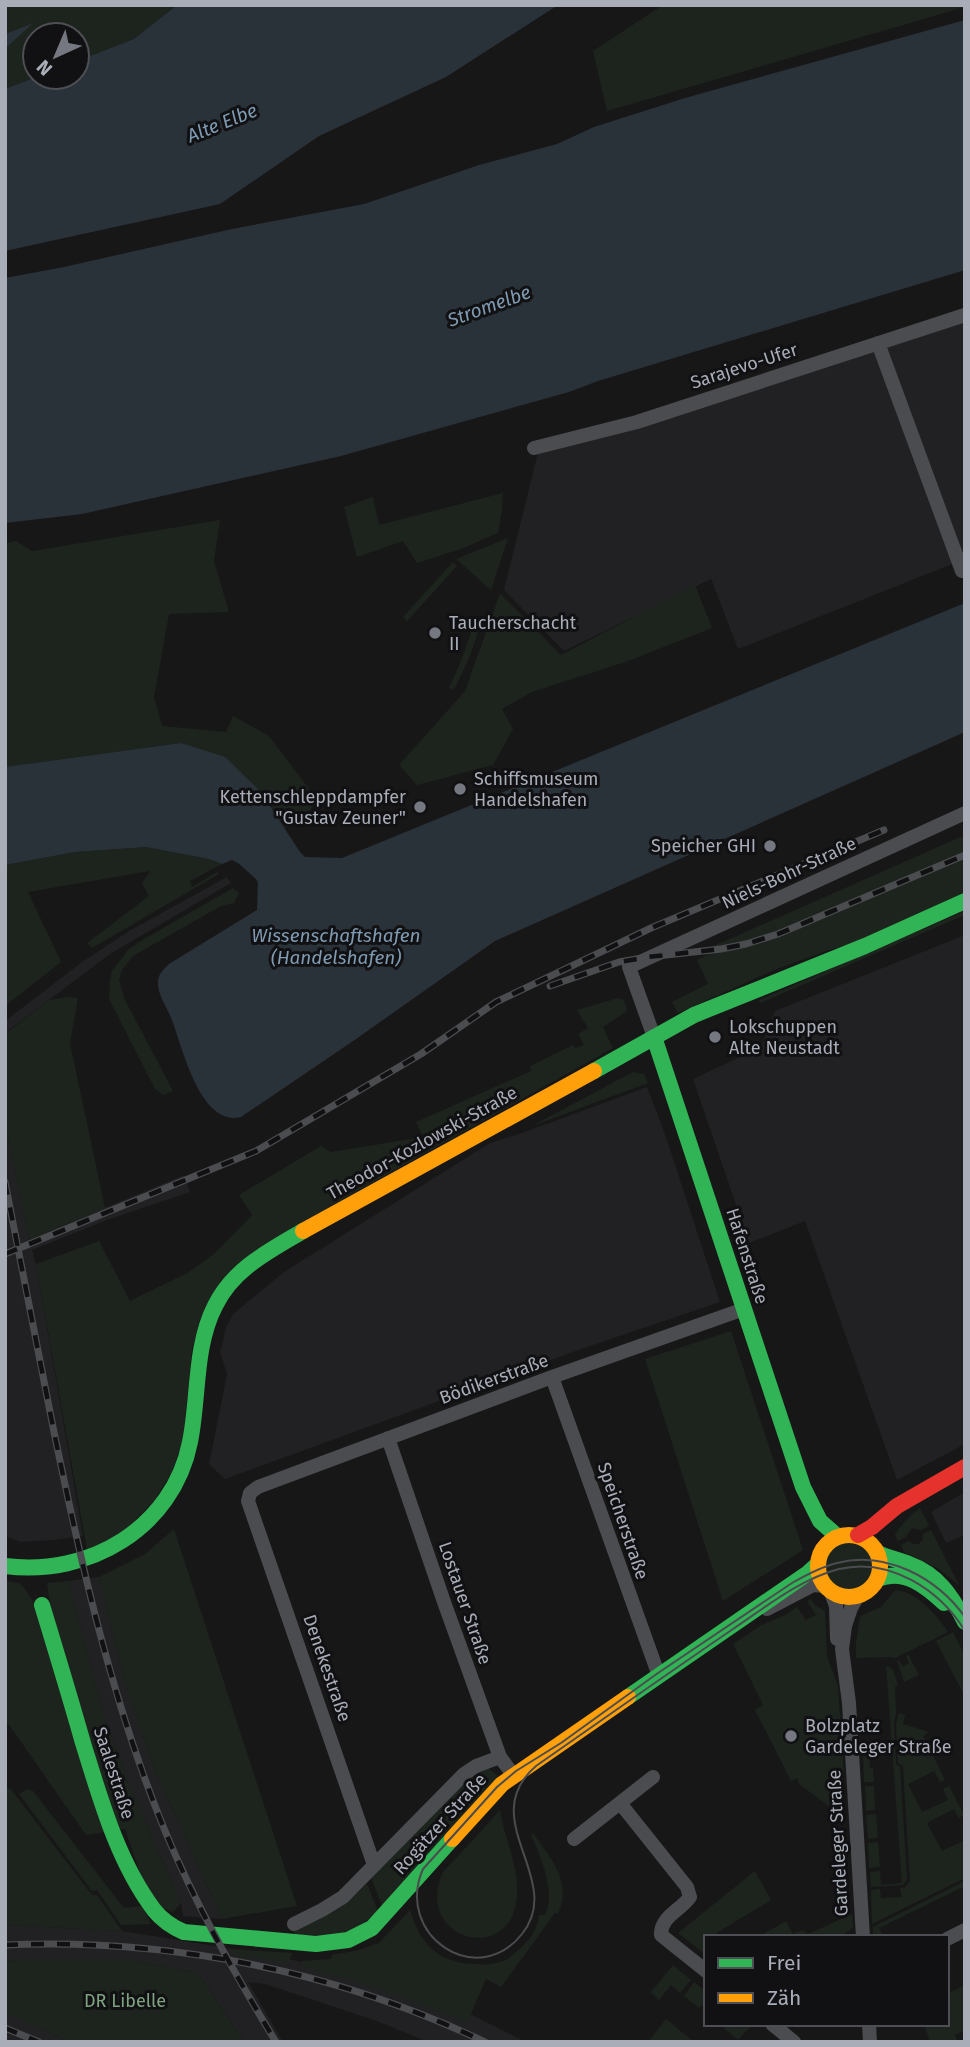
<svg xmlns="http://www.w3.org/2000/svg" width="970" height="2047" font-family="'Fira Sans',sans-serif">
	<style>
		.built { fill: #212123 }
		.green { fill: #1d241e }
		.water { fill: #2a3239 }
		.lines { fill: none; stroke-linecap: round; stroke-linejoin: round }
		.street { stroke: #4b4c50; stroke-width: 14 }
		.fast { stroke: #30b455; stroke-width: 16 }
		.slow { stroke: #ff9f0a; stroke-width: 16 }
		.jam { stroke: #e5322d; stroke-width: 16 }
		.tram { stroke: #4b4c4f; stroke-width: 2 }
		.rail-casing { stroke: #4b4c4f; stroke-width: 7 }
		.rail { stroke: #111113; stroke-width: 4.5; stroke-dasharray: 13; stroke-linecap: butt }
		.poi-dot { fill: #757880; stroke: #111113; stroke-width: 2.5 }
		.labels { text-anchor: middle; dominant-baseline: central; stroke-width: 6; stroke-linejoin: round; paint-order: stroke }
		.street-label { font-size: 18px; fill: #a8adb8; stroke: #111113 }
		.poi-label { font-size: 18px; fill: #a8adb8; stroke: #111113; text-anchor: start }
		.park-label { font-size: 18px; fill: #7fa381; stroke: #111113 }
		.water-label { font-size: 19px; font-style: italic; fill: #7f9bb3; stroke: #111113 }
	</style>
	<rect width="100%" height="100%" fill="#171717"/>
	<path class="built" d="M965 307V559L738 649 711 579 564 651 504 590 540 444 649 412Z
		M227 877 231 883 110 954 5 1033V1021L82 962 129 931Z
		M965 935V1444L897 1480 805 1221 749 1243 693 1079 761 1047 775 1011Z
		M647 1087 667 1140 720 1302 584 1348 225 1479 209 1464 227 1374 220 1352 226 1328 233 1314 284 1272 490 1143 522 1133Z
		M5 1122 29 1239 184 1175 190 1192 107 1220 32 1250 36 1264 83 1536 53 1540 20 1542 5 1536Z
		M965 1492V1535L946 1543 931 1512Z
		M99 1577 126 1686 154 1768 222 1919 183 1916 181 1903 130 1787 104 1716 68 1581Z
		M5 1925 122 1931 270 1955 378 1979 462 2010 526 2042H428L374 2020 265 1984 248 1982 283 2042H244L198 1973 130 1960H18L5 1962Z
		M5 2013 69 2042H5Z"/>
	<path class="green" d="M5 5H177L134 39 77 61V35H35L36 77 5 89V48L31 24 5 34Z
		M663 5H965V7L607 111 593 51Z
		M503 493 502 511 498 533 461 549 417 563 403 541 357 557 344 507 373 497 379 525Z
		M220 520 214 561 229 612 169 614 154 697 162 726 226 732 233 716 269 736 316 798 307 817 284 828 260 791 181 743 5 767V544L16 541 32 551Z
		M508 538 491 590 456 559Z
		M453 562 457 566 407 621 403 617Z
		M695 585 712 628 628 661 532 692 502 709 513 729 493 765 417 785 399 765 465 691 500 593 561 655Z
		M476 619 482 621 469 658 454 690 449 688 461 661Z
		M965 835V892L848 945 826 951 774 970 678 1013 672 1002 708 984 697 960 709 954 707 949Z
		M146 847 209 859 222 864 190 881 192 887 217 872 219 874 92 948 87 943 149 896 142 883 150 871 28 892 61 962 5 1006V865L75 852Z
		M233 888 239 893 234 903 221 906 133 956 122 970 119 980 124 998 173 1091 164 1095 155 1089 109 999 110 980 112 971 128 950 139 942Z
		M965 911V915L760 1003 759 1000Z
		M68 997 78 998 70 1043 105 1208 29 1240 5 1122V1034L49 1000Z
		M618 998 624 1000 627 1009 626 1012 603 1027 613 1048 306 1220 200 1319 192 1349 183 1439 172 1472 154 1501 123 1532 87 1550 36 1264 99 1241 130 1301 189 1272 215 1253 252 1215 239 1195 321 1146 331 1152 423 1137 416 1122 531 1071 530 1066 573 1045 575 1048 584 1045 578 1034 588 1028 577 1010Z
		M633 1072 644 1074 648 1083 532 1126Z
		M731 1331 803 1550 723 1601 645 1359Z
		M920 1508 929 1526 921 1530 912 1528 906 1537 898 1541 895 1535C901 1524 910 1516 920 1508Z
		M174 1529 297 1906 222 1919 154 1768 126 1686 99 1577 145 1554Z
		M931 1530 959 1585 939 1569 904 1552 901 1545 909 1541 913 1544H919L923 1539V1534Z
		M825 1565a25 25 0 1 1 50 0a25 25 0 1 1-50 0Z
		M5 1581 19 1583 25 1589 41 1614 51 1610 47 1583 68 1581 104 1716 130 1787 181 1903 173 1912 159 1907 145 1887 125 1829 86 1835 5 1719Z
		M895 1590C916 1591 937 1615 948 1632L895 1658 890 1657 856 1658V1643L860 1616 881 1607Z
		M811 1599 815 1605 825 1611 827 1656 838 1686 844 1776 835 1777 838 1809 834 1810 799 1784 797 1778 791 1781 755 1710 763 1705 733 1644 760 1626 787 1614 797 1607 806 1620 816 1615 807 1601Z
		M953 1632 965 1656V1697L936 1641Z
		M908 1654 919 1675 904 1682 897 1660H898L903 1666 909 1663 906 1656Z
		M886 1665 893 1670 898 1685 895 1687 896 1713 894 1723 896 1764 900 1767 907 1880 903 1885 871 1887 870 1872 880 1871 881 1885 902 1883Z
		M899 1713 905 1715 903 1724 929 1732 923 1736 945 1780 940 1782 934 1771 908 1784 922 1812 948 1800 943 1789 949 1786 964 1815 959 1818 954 1809 927 1823 942 1851 965 1840V1878L872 1924 871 1890 880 1889 881 1898 902 1897 900 1888H904L910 1881 903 1766 898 1763 896 1724Z
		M863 1754H869L870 1768H873L874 1782H864Z
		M485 1769H490L498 1776 382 1906 371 1877 468 1778 478 1771Z
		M865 1786H874L875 1810 866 1811Z
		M10 1788 92 1895H97L122 1931 5 1925V1790Z
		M28 1789 33 1791 124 1908 142 1906 151 1924 121 1925 97 1890 92 1891 19 1794Z
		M500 1810C505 1842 522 1872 516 1904 505 1962 424 1939 439 1884 439 1883 442 1874 442 1874 446 1867 455 1860 460 1854 473 1839 487 1825 500 1810Z
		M876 1814 878 1838 868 1839 866 1815Z
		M533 1833C552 1861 572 1880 558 1914L555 1913 501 1987 486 1979 467 2023C414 1999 358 1983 303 1966L302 1961 331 1959 332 1955 359 1950 379 1943 410 1910C420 1944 439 1964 476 1964 485 1965 495 1964 503 1961 510 1959 516 1952 521 1948 530 1940 538 1928 539 1915H545C556 1892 541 1857 531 1835Z
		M878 1842 880 1867 869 1868 868 1843Z
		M755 1871 771 1900 710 1937H706V1955L678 1933Z
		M965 1881V1886L879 1928 883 1936 873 1937V1927Z
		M367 1884 378 1911C350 1938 330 1935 294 1935V1931C326 1917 341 1909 367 1884Z
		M852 1914 853 1928 839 1937H758L786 1921 793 1934 802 1930 808 1934Z
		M231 1950V1949L292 1953 288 1965 276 1961 234 1955Z
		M18 1960H130L198 1973 244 2042H69L5 2013V1962Z
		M673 1965 691 1980 680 1993 671 1985 659 2000 651 1992Z
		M694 1982 706 1992V2002L699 2008 684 1996Z
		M965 1985V2022L963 2023 965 2030 955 2035 958 2042H930L924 2024H947V1994Z
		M666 2019 694 2042H648Z
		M725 2024H746L750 2027 738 2040 723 2027Z"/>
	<path class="water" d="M177 5H558L446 77 319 136 220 204 5 251V89L36 77H77V61L134 39Z
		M965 20V270L598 381 569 392 341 456 82 514 5 523V278L64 267 232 229 364 204 479 165 557 144 594 127 685 98Z
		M33 23 7 47 5 48V34Z
		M965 603V732L495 941 356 1039 241 1117C201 1127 183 1050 173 1023 169 1010 157 995 158 982 158 974 164 969 169 964L257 910 258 883 256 879 238 863 232 860 222 864 209 859 146 847 75 852 5 865V767L181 743 225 757 260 791 300 852 305 857 342 858Z"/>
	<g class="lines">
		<path class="street" d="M878 343 962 571 965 570
			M534 448 637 422 965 315
			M654 1037 629 967 965 813
			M552 1377 659 1676
			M388 1438 444 1602 500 1757 514 1776
			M830 1590 836 1606 837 1639
			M858 1596 851 1608 845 1626 842 1649 849 1703 863 1937
			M767 1609 813 1585 825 1586
			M620 1803 687 1887 690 1897C681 1910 660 1917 661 1935L706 1971
			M574 1839 653 1777
			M374 1865 248 1501 250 1493 258 1487 552 1377 744 1309
			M294 1924 322 1910 343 1897 464 1774 476 1766 500 1757
			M947 1939 965 1930
			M772 2024 794 2042
			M869 2024 870 2042"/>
		<path class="fast" d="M654 1037 803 1487 820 1521 837 1536
			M594 1071 694 1015 865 946 965 901
			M878 1553C888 1558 899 1560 909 1564 937 1574 952 1596 965 1622
			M5 1566C89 1577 173 1528 190 1442 199 1398 194 1347 215 1306 233 1269 269 1251 303 1231
			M878 1579C904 1568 926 1586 944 1603
			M42 1605C56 1651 70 1697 83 1743 101 1801 118 1862 154 1910 162 1920 172 1927 184 1932L316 1944 348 1940 372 1928 452 1839
			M628 1697 808 1573 818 1564"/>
		<path class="slow" d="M303 1231 594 1071
			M818 1566a31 31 0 1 1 62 0a31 31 0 1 1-62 0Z
			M452 1839 502 1784 628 1697"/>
		<path class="jam" d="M858 1535 872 1527 897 1506 965 1467"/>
		<path class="tram" d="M965 1617C937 1578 886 1550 837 1563 821 1567 806 1575 792 1583L658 1673 561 1743 516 1771 497 1787 423 1869C394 1935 477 1991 522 1934 566 1880 474 1819 536 1766 602 1720 667 1674 733 1629 766 1607 800 1579 839 1569 890 1557 940 1590 965 1631"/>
		<defs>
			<path id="rail" d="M550 986 619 962 648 957 721 949 746 944 778 934 965 855
				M5 1182C21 1264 37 1346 53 1427 80 1559 109 1690 159 1816 190 1895 232 1970 276 2042
				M5 1254 256 1151 421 1054 496 1002 651 928 884 830
				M5 1945C170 1938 336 1971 485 2042
				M5 2028 39 2042"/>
		</defs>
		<use href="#rail" class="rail-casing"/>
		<use href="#rail" class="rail"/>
	</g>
	<g class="poi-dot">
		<circle cx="435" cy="633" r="7"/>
		<circle cx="460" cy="789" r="7"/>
		<circle cx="420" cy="807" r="7"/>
		<circle cx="770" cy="846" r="7"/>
		<circle cx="715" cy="1037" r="7"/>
		<circle cx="791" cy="1736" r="7"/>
	</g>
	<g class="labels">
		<g class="street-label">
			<text transform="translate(744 366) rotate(-18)">Sarajevo-Ufer</text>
			<text transform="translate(789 873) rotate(-25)">Niels-Bohr-Straße</text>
			<text transform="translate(422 1143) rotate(-29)">Theodor-Kozlowski-Straße</text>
			<text transform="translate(747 1256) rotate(72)">Hafenstraße</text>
			<text transform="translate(494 1379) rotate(-20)">Bödikerstraße</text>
			<text transform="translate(623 1521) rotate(71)">Speicherstraße</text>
			<text transform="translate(465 1603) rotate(71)">Lostauer Straße</text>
			<text transform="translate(327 1668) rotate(71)">Denekestraße</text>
			<text transform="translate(114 1773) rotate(72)">Saalestraße</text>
			<text transform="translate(440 1824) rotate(-48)">Rogätzer Straße</text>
			<text transform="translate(838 1843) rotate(-93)">Gardeleger Straße</text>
		</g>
		<g class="poi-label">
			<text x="449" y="623">Taucherschacht<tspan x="449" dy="21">II</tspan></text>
			<text x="474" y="779">Schiffsmuseum<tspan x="474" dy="21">Handelshafen</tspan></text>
			<text x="406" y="797" text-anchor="end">Kettenschleppdampfer<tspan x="406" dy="21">"Gustav Zeuner"</tspan></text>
			<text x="756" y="846" text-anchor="end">Speicher GHI</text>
			<text x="729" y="1027">Lokschuppen<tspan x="729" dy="21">Alte Neustadt</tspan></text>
			<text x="805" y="1726">Bolzplatz<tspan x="805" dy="21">Gardeleger Straße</tspan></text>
		</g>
		<g class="park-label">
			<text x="125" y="2001">DR Libelle</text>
		</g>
		<g class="water-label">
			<text transform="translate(222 123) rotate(-22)">Alte Elbe</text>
			<text transform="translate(489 306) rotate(-20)">Stromelbe</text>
			<text x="336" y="935">Wissenschaftshafen<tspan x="336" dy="22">(Handelshafen)</tspan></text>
		</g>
	</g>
	<rect width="970" height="2047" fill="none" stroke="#a8adb8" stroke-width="14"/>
	<rect x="704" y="1935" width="245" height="91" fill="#111113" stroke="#4d4f55" stroke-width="2"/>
	<rect x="718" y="1958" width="35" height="10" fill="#30b455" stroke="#4d4f55" stroke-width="2"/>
	<text x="767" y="1970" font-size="21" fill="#a8adb8">Frei</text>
	<rect x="718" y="1993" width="35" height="10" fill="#ff9f0a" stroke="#4d4f55" stroke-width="2"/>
	<text x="767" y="2005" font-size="21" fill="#a8adb8">Zäh</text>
	<g transform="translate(56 56) rotate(224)"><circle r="33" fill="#111113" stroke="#4d4f55" stroke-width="2"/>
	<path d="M0-5L12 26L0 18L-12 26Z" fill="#757880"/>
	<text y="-10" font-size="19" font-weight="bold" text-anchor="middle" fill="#a8adb8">N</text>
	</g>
</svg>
